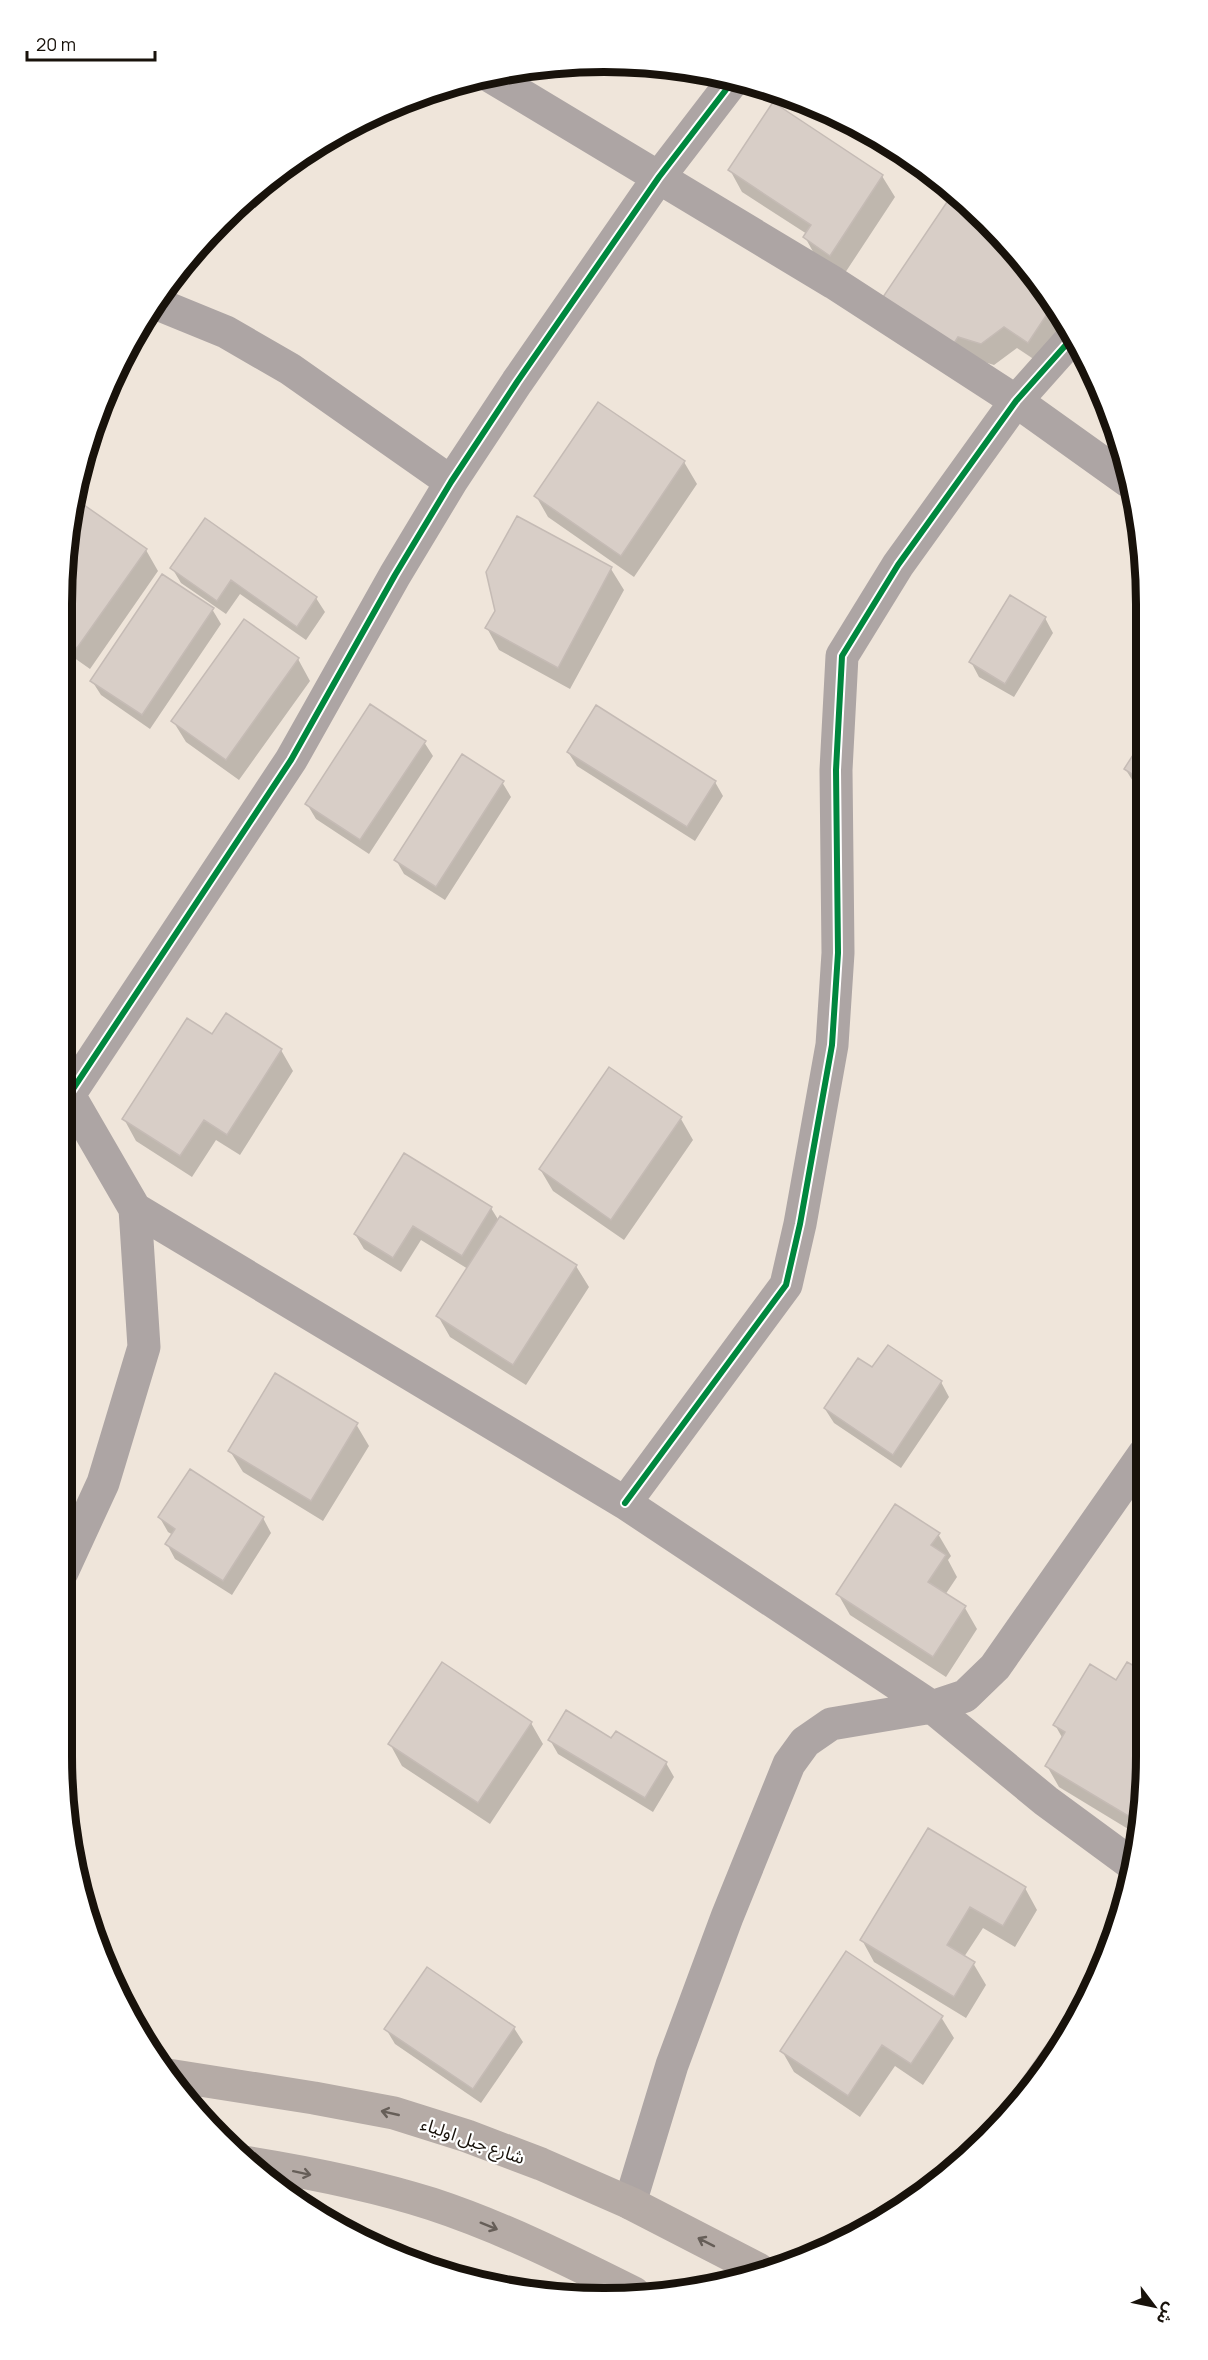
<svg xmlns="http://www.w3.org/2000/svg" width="1208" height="2360" font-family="Manrope,'Noto Sans Arabic',sans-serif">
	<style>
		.shadow { fill: #0003 }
		.building { fill: #d8cec7; stroke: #c5bbb5; stroke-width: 1.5 }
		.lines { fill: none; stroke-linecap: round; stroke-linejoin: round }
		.minor { stroke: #ada5a4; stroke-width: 33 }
		.highway { stroke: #b5aba6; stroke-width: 33 }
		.cycleway-casing { stroke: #fff; stroke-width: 10 }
		.cycleway { stroke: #00873e; stroke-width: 6 }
		.oneway { stroke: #665e58 }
		.labels { text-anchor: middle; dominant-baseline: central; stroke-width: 4.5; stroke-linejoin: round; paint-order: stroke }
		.street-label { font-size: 18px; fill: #18120b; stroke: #fff }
		.rim { fill: none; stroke: #18120b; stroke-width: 8 }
	</style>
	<rect width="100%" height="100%" fill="#efe5da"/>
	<path class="shadow" d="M730 170 882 176 895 197 843 276 817 259 805 237 807 234 742 192Z
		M947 204 999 239 1055 302 1067 325 1041 364 1017 348 994 365 971 358 895 321Z
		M599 404 684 462 697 484 634 577 548 517 536 496Z
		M74 500 146 550 158 571 90 669 63 650V569Z
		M518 518 611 569 624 590 570 689 499 650 487 628 497 611Z
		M205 521 316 598 325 612 306 640 240 594 226 614 181 583 172 568Z
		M212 609 221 624 150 729 101 695 92 681Z
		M1045 618 1053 633 1014 697 979 677 971 662Z
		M298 659 310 681 239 780 186 742 173 721Z
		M424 742 433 756 369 854 316 819 307 804Z
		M1142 744 1143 794 1139 791 1126 770Z
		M568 752 715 782 723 796 695 841 577 766Z
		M502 782 511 797 445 900 404 874 396 860Z
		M213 1036 281 1050 293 1071 240 1155 216 1140 192 1177 136 1141 124 1119Z
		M681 1119 693 1140 624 1240 553 1191 540 1169Z
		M491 1208 499 1221 576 1266 589 1287 526 1385 450 1337 438 1316 468 1269 421 1240 401 1272 364 1249 355 1234Z
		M872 1369 941 1382 949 1397 901 1468 834 1423 825 1409Z
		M356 1424 369 1446 323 1521 243 1472 230 1451Z
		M160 1518H263L271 1533 232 1595 175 1559 167 1544 173 1535 168 1532Z
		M938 1534 951 1556 948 1560 957 1577 945 1595 965 1608 977 1629 946 1677 850 1615 838 1594Z
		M1128 1664 1145 1674V1791L1138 1835 1059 1787 1047 1766 1063 1739 1055 1725 1117 1682Z
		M531 1723 543 1744 490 1824 402 1766 390 1744Z
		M550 1740 666 1763 674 1777 653 1812 558 1754Z
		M1025 1888 1037 1910 1015 1947 983 1928 964 1957 973 1963 986 1985 966 2018 874 1962 862 1940Z
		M941 2017 954 2038 923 2085 895 2066 860 2117 794 2072 782 2051Z
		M514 2028 523 2042 481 2103 395 2044 386 2029Z"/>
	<path class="building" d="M773 102 883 175 830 256 803 237 811 225 728 170Z
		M947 202 995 235 1055 302 1028 343 1004 327 981 344 958 337 951 348 881 300Z
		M598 402 685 461 621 556 534 496Z
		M74 498 147 549 77 648 63 638V569Z
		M517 516 612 567 558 668 485 628 495 611 486 572Z
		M205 518 317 597 297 627 231 580 217 601 170 568Z
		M162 574 214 608 142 715 90 681Z
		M1010 595 1046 617 1005 684 969 662Z
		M244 619 299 658 226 760 171 721Z
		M370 704 426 741 360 840 305 804Z
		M596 705 716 781 687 827 567 752Z
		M1142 741 1143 781 1124 769Z
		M462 754 504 781 436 887 394 860Z
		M226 1013 282 1049 227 1135 204 1120 180 1156 122 1119 187 1018 212 1034Z
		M609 1067 682 1117 611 1220 539 1169Z
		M404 1153 492 1207 462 1256 413 1226 393 1258 354 1234Z
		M500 1216 577 1265 513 1365 436 1316Z
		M888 1345 942 1381 893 1455 824 1408 858 1358 872 1367Z
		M275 1373 358 1423 311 1501 228 1451Z
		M190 1469 264 1517 223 1581 165 1544 175 1529 158 1517Z
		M895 1504 940 1533 931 1545 946 1555 928 1582 966 1606 933 1657 836 1594Z
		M442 1662 532 1722 478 1803 388 1744Z
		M1127 1662 1145 1672V1791L1140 1823 1045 1766 1065 1732 1053 1725 1090 1664 1116 1680Z
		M566 1710 611 1738 616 1731 667 1762 645 1798 548 1740Z
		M928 1828 1026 1887 1003 1926 970 1907 947 1945 975 1962 954 1997 860 1940Z
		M846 1951 943 2016 911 2064 882 2045 848 2096 780 2051Z
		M427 1967 515 2027 473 2089 384 2029Z
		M1050 2040 1056 2044 1005 2116 999 2112Z"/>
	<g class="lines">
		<path class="minor" d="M490 76 834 283 1016 401 1128 481
			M155 303 226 332 290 369 451 482
			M69 1095 291 760 395 575 451 482 517 382 659 177 735 78
			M135 1209 625 1503 932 1707 1046 1801 1133 1865
			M625 1503 786 1285 800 1224 832 1045 838 953 836 770 842 656 898 565 1016 401 1073 337
			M62 1572 103 1483 144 1347 135 1209 69 1095 62 1091
			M630 2203 672 2065 727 1917 789 1764 805 1742 831 1724 932 1707 965 1696 995 1667 1144 1454"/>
		<path class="highway" d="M168 2075 314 2098 394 2113 467 2136 541 2164 630 2203 758 2269
			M244 2162C307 2172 372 2185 432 2204 502 2227 568 2260 634 2293"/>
		<defs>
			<path id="cycleway" d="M69 1095 291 760 395 575 451 482 517 382 659 177 735 78
				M625 1503 786 1285 800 1224 832 1045 838 953 836 770 842 656 898 565 1016 401 1073 337"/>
		</defs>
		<use href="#cycleway" class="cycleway-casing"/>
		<use href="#cycleway" class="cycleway"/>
	</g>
	<defs><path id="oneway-shaft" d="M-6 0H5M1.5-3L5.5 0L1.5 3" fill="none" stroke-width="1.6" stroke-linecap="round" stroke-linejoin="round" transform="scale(1.5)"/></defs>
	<g class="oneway">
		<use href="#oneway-shaft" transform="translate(390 2113) rotate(-167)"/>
		<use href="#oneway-shaft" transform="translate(302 2173) rotate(12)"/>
		<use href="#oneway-shaft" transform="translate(489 2226) rotate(22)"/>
		<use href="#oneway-shaft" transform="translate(706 2242) rotate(-153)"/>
	</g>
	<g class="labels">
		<g class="street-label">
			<text transform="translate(473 2140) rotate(19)">شارع جبل اولياء</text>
		</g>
	</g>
	<path d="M0 0H1208V2360H0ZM604 72H604A532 532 0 0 1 1136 604V1756A532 532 0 0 1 604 2288H604A532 532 0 0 1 72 1756V604A532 532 0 0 1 604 72Z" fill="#fff" fill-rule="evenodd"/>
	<path class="rim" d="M604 72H604A532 532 0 0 1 1136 604V1756A532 532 0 0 1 604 2288H604A532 532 0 0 1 72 1756V604A532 532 0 0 1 604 72Z"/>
	<g transform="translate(1154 2306) rotate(122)" stroke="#ffffff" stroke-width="4.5" paint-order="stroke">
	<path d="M0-4.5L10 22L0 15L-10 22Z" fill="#18120b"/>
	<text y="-9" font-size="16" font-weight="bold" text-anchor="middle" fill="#18120b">ش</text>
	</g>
	<path d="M27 51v9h128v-9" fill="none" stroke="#18120b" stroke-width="3"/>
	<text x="36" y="51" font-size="18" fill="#18120b" stroke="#ffffff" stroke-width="4.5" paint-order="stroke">20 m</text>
</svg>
